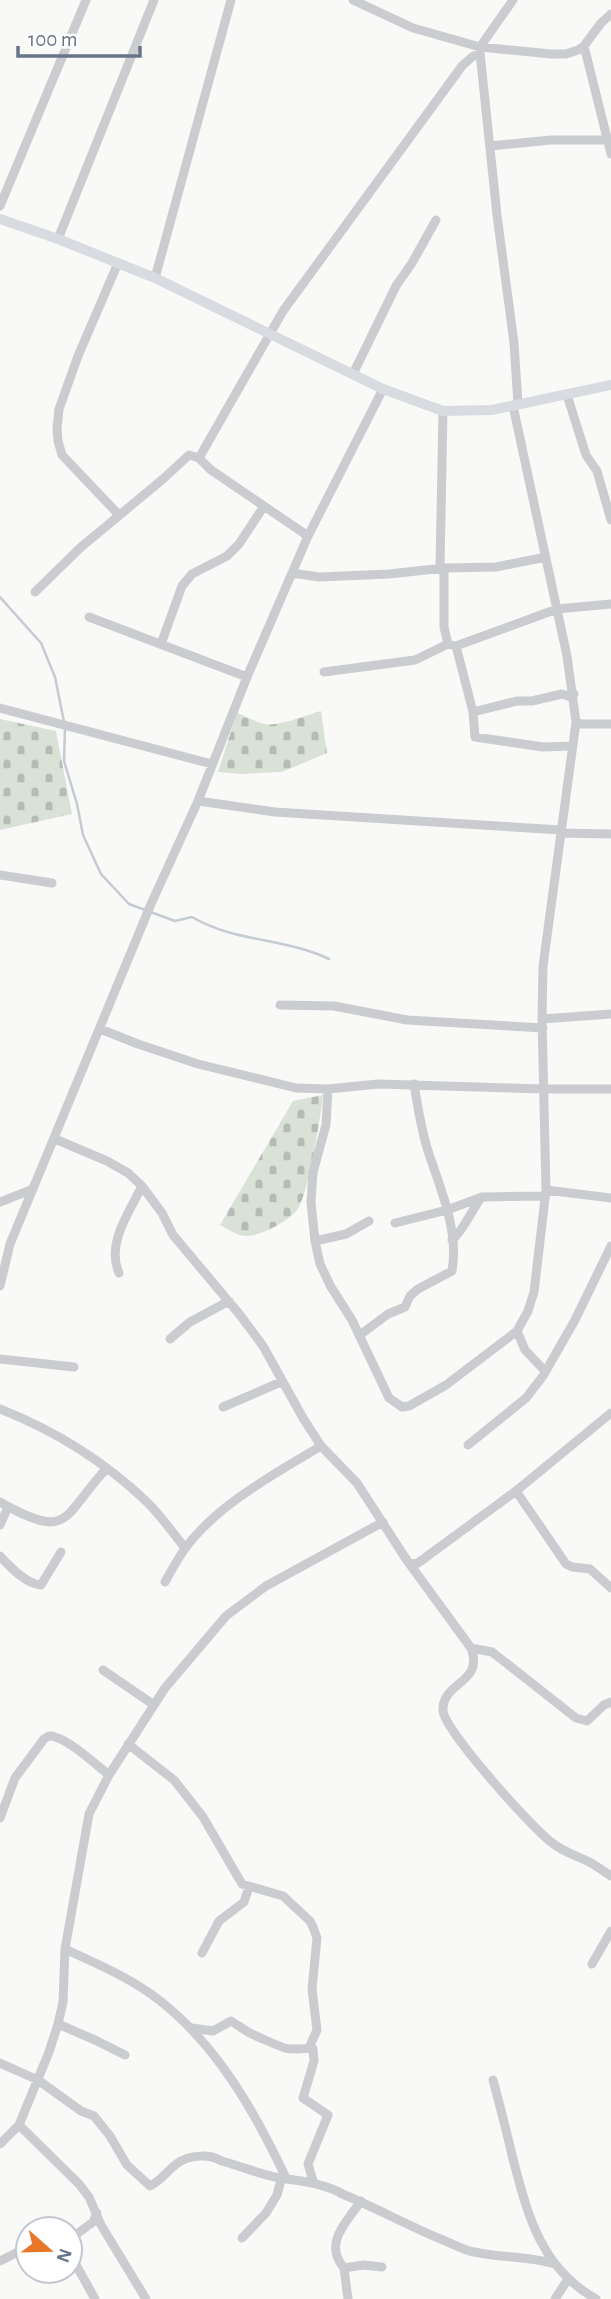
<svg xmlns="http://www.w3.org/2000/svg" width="611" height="2299" font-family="'Alegreya Sans',sans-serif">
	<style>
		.cemetery { fill: url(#cemetery-stones) }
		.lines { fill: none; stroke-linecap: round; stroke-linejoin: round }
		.stream { stroke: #c4cbd2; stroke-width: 2.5 }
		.minor { stroke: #caccd0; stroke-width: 9 }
		.major { stroke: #d8dbe0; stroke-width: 10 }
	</style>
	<defs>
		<pattern id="cemetery-stones" width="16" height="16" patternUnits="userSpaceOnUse" patternTransform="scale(1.75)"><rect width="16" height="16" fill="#dae2d8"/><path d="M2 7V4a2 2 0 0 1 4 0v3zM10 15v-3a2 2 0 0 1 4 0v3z" fill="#b5bcb5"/></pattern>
	</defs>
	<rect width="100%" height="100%" fill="#f9f9f7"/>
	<path class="cemetery" d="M321 711 327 753 282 772 240 774 218 772 237 713C246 716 255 722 265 724 277 727 307 715 321 711Z
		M0 719 56 731 72 814 0 830Z
		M323 1095C321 1115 308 1197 297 1210 289 1221 259 1237 245 1236 237 1235 227 1229 220 1225L293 1101Z"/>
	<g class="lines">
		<path class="stream" d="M0 597 41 643 55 677 65 727 64 761 77 804 83 835 101 874 129 904 175 921 192 917C234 942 285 938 329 959"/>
		<path class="minor" d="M353 0 413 28 480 47 551 54H566L578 50 584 46 601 23 611 14
			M513 0 480 47V53L497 215 514 343 518 404
			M584 46 611 154
			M490 146 551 140H607
			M0 206 86 0
			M58 239 154 0
			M118 263 78 356 59 409 57 429 58 441 62 455 119 515
			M155 278 231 0
			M353 374 396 286 412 263 436 220
			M567 395 586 455 597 471 611 520
			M199 458 283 311 462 66 472 57 480 53
			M440 568 443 411
			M444 568V627L448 644
			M292 573 319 577 389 574 444 568 496 567 546 557
			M35 592 80 548 163 479 189 455 199 458 211 470 308 536
			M89 617 247 677
			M161 644 182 586 192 574 227 556 239 544 264 506
			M456 646 473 712 475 737 543 747 573 746
			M324 672 415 660 448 644 456 646 557 609 611 604
			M0 708 212 764
			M473 712 517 701H532L562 694 568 696 574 694
			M576 722 581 724H611
			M198 801 275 812 561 830
			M561 833 611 834
			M0 875 52 883
			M280 1005 334 1006 407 1020 543 1028
			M542 1019 611 1014
			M100 1029 138 1044 198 1064 296 1088 328 1089 378 1084 544 1089H611
			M328 1089 326 1125 313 1172 311 1202 315 1241 320 1264 331 1287 352 1320 389 1398 402 1407 409 1406 446 1385 517 1331 528 1311 534 1292 546 1190 542 1019 543 966 576 722 567 656 513 406
			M55 1139 107 1161 128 1173 142 1186 162 1213 173 1235 240 1315 263 1346 303 1418 321 1446 357 1483 406 1559 471 1648C485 1683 441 1682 443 1711 445 1731 532 1828 551 1842 564 1853 579 1856 593 1864 599 1868 605 1872 611 1876
			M546 1190 611 1198
			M0 1202 33 1189
			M395 1223 447 1210 482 1197 545 1196
			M452 1240C464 1230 471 1211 481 1198
			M315 1241 346 1234 369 1221
			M119 1273C106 1243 129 1213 142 1186
			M0 1286 10 1244 151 904 198 801 247 677 308 536 383 389
			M517 1331 525 1350 545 1371
			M360 1335 388 1314 405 1307 410 1296 418 1289 452 1271C459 1231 441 1190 429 1154 421 1131 418 1107 414 1084
			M170 1339 190 1322 229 1301
			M0 1359 74 1367
			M223 1407 281 1382
			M0 1409C53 1430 105 1462 147 1502 161 1516 173 1533 185 1548
			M468 1445 526 1398 543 1376 575 1320 611 1246
			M516 1491 566 1564 572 1567 590 1569 611 1588
			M0 1502C70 1542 62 1517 106 1469
			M0 1525 8 1507
			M0 1556C10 1567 26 1584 41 1585L61 1552
			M411 1564 418 1563 516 1491 611 1413
			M165 1582C171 1571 177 1560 184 1550 215 1506 276 1473 321 1446
			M471 1648 492 1652 576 1718 587 1721 604 1705 611 1702
			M103 1670 154 1705
			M128 1744 174 1780 203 1817 242 1884 283 1896 310 1921 313 1927 317 1938 312 1989 317 2030 309 2048
			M0 1818 15 1778 44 1739C49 1736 49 1735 55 1737 72 1742 95 1764 109 1775
			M65 1949C97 1964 131 1978 159 2000 217 2045 255 2112 286 2178
			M202 1953 219 1921 244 1902 249 1887
			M592 1964 611 1931
			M58 2024 95 2040 125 2055
			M192 2028 213 2031 231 2021C236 2024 240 2027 245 2030 248 2033 281 2047 285 2048 295 2051 304 2047 313 2049L314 2061 303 2098 328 2115 308 2164 313 2181
			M0 2063 38 2080 81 2111 94 2116 110 2136 127 2165 150 2186C165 2179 171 2163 188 2158 196 2156 208 2155 215 2158 218 2159 221 2161 225 2162 244 2167 266 2177 287 2179 308 2182 324 2184 343 2194
			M493 2080C500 2106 507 2133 513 2159 528 2216 541 2268 596 2299
			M19 2125 79 2184 89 2197 101 2225 146 2299
			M0 2144 19 2125 49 2052 58 2024 63 2002 65 1949 89 1814 109 1775 165 1688 226 1616 266 1586 383 1522
			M340 2193C375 2207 408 2226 443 2240 453 2244 464 2250 474 2252 501 2258 528 2256 555 2264
			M361 2201C346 2223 323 2243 344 2268L363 2265 382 2267
			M242 2238 266 2213 277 2195 281 2180 286 2178
			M70 2239 93 2222 97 2213
			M70 2254 95 2299
			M0 2261 28 2247
			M344 2268 348 2299
			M555 2299 568 2279"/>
		<path class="major" d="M0 219 58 239 155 278 383 389 443 411 492 410 611 385"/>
	</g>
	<g transform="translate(49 2250) rotate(110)"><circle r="33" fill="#ffffff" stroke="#c3c7d0" stroke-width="2"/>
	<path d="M0-5L12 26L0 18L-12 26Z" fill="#e87728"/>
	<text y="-10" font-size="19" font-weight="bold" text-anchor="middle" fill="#687489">N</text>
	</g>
	<path d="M18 46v10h122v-10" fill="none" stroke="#687489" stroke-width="3.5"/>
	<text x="28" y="46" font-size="21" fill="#687489" stroke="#ffffff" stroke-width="5" paint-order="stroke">100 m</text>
</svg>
